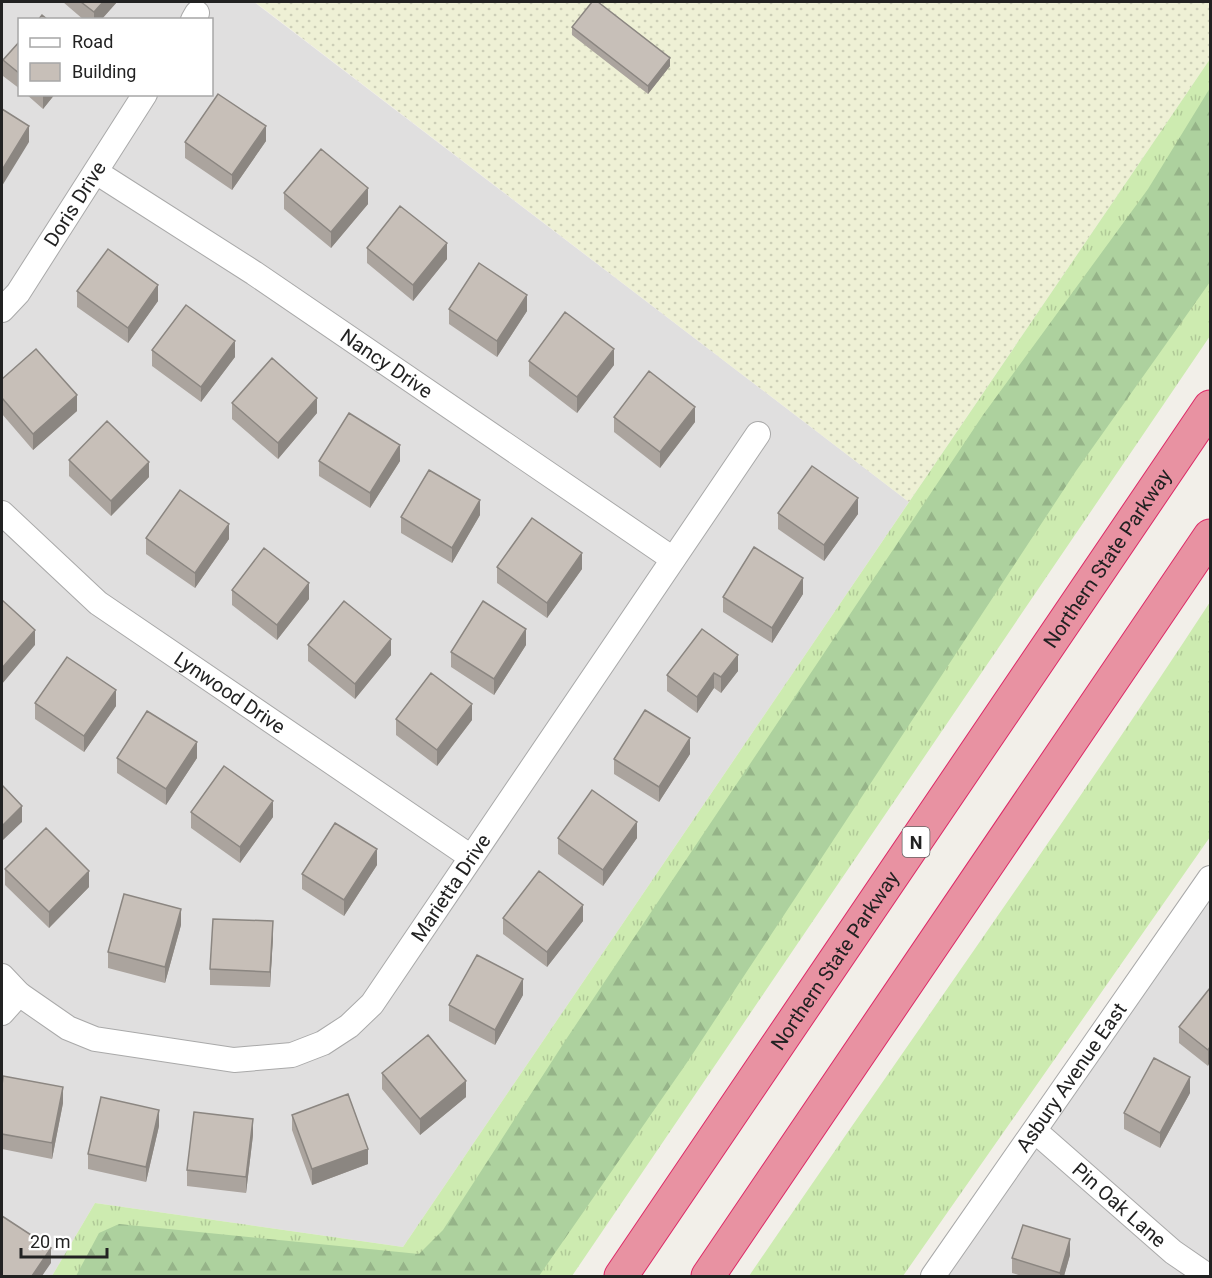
<svg xmlns="http://www.w3.org/2000/svg" width="1212" height="1278" font-family="Roboto,sans-serif">
	<style>
		.residential { fill: #e0dfdf; fill-rule: evenodd }
		.farmland { fill: url(#farmland-dots) }
		.grass { fill: url(#grass-tufts) }
		.forest { fill: url(#forest-firs) }
		.lines { fill: none; stroke-linecap: round; stroke-linejoin: round }
		.street-casing { stroke: #a9a9a9; stroke-width: 26 }
		.highway-casing { stroke: #dc2a67; stroke-width: 35 }
		.street { stroke: #fff; stroke-width: 24 }
		.highway { stroke: #e892a2; stroke-width: 33 }
		.wall { fill: #aba49e }
		.shaded-wall { fill: #8b8681 }
		.building { fill: #c7bfb8; stroke: #8b8681; stroke-width: 1.5 }
		.labels { text-anchor: middle; dominant-baseline: central; stroke-width: 4.5; stroke-linejoin: round; paint-order: stroke }
		.shield { fill: #fff; stroke: #646464; stroke-width: 1.5 }
		.shield-label { font-size: 18px; font-weight: bold; fill: #222 }
		.street-label { font-size: 20px; fill: #222; stroke: #fff }
	</style>
	<defs>
		<pattern id="farmland-dots" width="8" height="8" patternUnits="userSpaceOnUse" patternTransform="scale(1.5)"><rect width="8" height="8" fill="#eef0d5"/><path d="M2 2h.1M6 6h.1" fill="none" stroke="#ccceb7" stroke-width="1.8" stroke-linecap="round"/></pattern>
		<pattern id="grass-tufts" width="24" height="20" patternUnits="userSpaceOnUse" patternTransform="scale(1.5)"><rect width="24" height="20" fill="#cdebb0"/><path d="M3 7l-1-3M5 7V3M7 7l1-3M15 17l-1-3M17 17v-4M19 17l1-3" fill="none" stroke="#b0c997"/></pattern>
		<pattern id="forest-firs" width="22" height="20" patternUnits="userSpaceOnUse" patternTransform="scale(1.5)"><rect width="22" height="20" fill="#add19e"/><path d="M5 1l3.5 6h-7zM16 11l3.5 6h-7z" fill="#95b388"/></pattern>
	</defs>
	<rect width="100%" height="100%" fill="#f2efe9"/>
	<path class="residential" d="M2 2H254L909 502 403 1247 95 1203 52 1276H2ZM20 20H212V94H20Z
		M1210 878V1276H933Z"/>
	<path class="farmland" d="M255 2H1210V59L909 502Z"/>
	<path class="grass" d="M1210 59V336L572 1276H52L95 1203 403 1247Z
		M1210 602V837L903 1276H749C902 1051 1061 830 1210 602Z"/>
	<path class="forest" d="M1210 88V282L1076 471 688 1061 539 1276H76L99 1233 119 1224 419 1254 443 1230 567 1038 983 415 1148 189Z"/>
	<g class="lines">
		<defs>
			<g id="street">
				<path d="M193 20 197 13"/>
				<path id="s1" d="M96 172 254 273 673 559"/>
				<path id="s2" d="M2 310 18 293 145 94"/>
				<path id="s3" d="M2 513 98 603 471 857"/>
				<path id="s4" d="M2 976 19 994 68 1028 95 1039 234 1060 292 1055 323 1043 349 1026 372 1004 758 434"/>
				<path d="M2 1013 19 994"/>
				<path id="s5" d="M1035 1131 1173 1252 1208 1276"/>
				<path id="s6" d="M933 1276 1210 878"/>
			</g>
			<g id="highway">
				<path id="s7" d="M621 1276 1210 407"/>
				<path d="M708 1276 1210 536"/>
			</g>
		</defs>
		<use href="#street" class="street-casing"/>
		<use href="#highway" class="highway-casing"/>
		<use href="#street" class="street"/>
		<use href="#highway" class="highway"/>
	</g>
	<path class="wall" d="M63 2H117L101 20H84Z
		M572 27 670 66 648 94 572 35Z
		M20 41V89L3 76V60Z
		M26 94H55L43 109Z
		M266 141 232 190 185 158V142Z
		M284 193 368 204 331 248 284 209Z
		M367 248 447 259 413 301 367 263Z
		M77 291 158 301 128 343 77 307Z
		M449 309 527 311 497 357 449 324Z
		M152 350 235 357 201 402 152 366Z
		M529 361 614 365 577 413 529 376Z
		M2 379 77 411 33 450 2 414Z
		M232 403 317 413 278 459 232 419Z
		M614 417 695 422 660 468 614 432Z
		M69 460 149 477 111 516 69 476Z
		M319 461H400L370 508 319 476Z
		M778 513 858 514 824 561 778 529Z
		M480 515 452 563 401 533V517Z
		M146 538 229 539 195 588 146 554Z
		M497 567 582 569 547 618 497 583Z
		M232 590 309 599 277 640 232 605Z
		M803 594 772 643 723 612V597Z
		M308 645 391 655 355 699 308 661Z
		M526 645 494 695 451 667V652Z
		M738 671 721 693 714 688 697 713 667 691V675Z
		M35 703 116 706 84 752 35 719Z
		M396 719 472 720 437 766 396 735Z
		M690 754 659 802 614 774V759Z
		M117 758H197L166 805 117 773Z
		M191 812 273 817 240 863 191 828Z
		M558 838H637L603 886 558 854Z
		M377 865 344 916 302 889V874Z
		M5 869 89 887 49 928 5 885Z
		M503 918 583 921 547 967 503 934Z
		M181 925 165 983 108 968V952Z
		M273 937 270 987 210 985V969Z
		M1210 988 1208 1066 1179 1043V1027Z
		M523 995 495 1045 449 1021V1005Z
		M382 1073 466 1097 420 1135 382 1089Z
		M2 1086 63 1103 52 1159 2 1149Z
		M1190 1093 1160 1148 1124 1129V1113Z
		M292 1115 368 1164 312 1185 292 1130Z
		M159 1126 146 1182 88 1169V1154Z
		M253 1135 246 1193 187 1186V1170Z
		M1070 1255 1064 1276H1022L1012 1273V1258Z"/>
	<path class="shaded-wall" d="M103 2H117L101 20H94V12Z
		M670 58V66L648 94V86Z
		M43 94H55L43 109Z
		M29 126V142L2 186V170Z
		M266 126V141L232 190V175Z
		M368 188V204L331 248V232Z
		M447 243V259L413 301V285Z
		M158 285V301L128 343V328Z
		M527 295V311L497 357V341Z
		M235 341V357L201 402V387Z
		M614 349V365L577 413V397Z
		M77 395V411L33 450V434Z
		M317 398V413L278 459V443Z
		M695 407V422L660 468V452Z
		M400 445V461L370 508V493Z
		M149 462V477L111 516V501Z
		M858 498V514L824 561V545Z
		M480 500V515L452 563V548Z
		M229 524V539L195 588V573Z
		M582 553V569L547 618V603Z
		M803 578V594L772 643V628Z
		M309 583V599L277 640V625Z
		M526 629V645L494 695V679Z
		M35 630V645L2 684V668Z
		M391 639V655L355 699V684Z
		M738 655V671L721 693V677Z
		M714 673V688L697 713V697Z
		M116 690V706L84 752V736Z
		M472 704V720L437 766V750Z
		M690 738V754L659 802V787Z
		M197 742V758L166 805V789Z
		M273 801V817L240 863V847Z
		M22 806V822L2 841V826Z
		M637 822V838L603 886V870Z
		M377 849V865L344 916V900Z
		M89 871V887L49 928V912Z
		M583 905V921L547 967V952Z
		M181 909V925L165 983V967Z
		M273 921V937L270 987V972Z
		M523 979V995L495 1045V1030Z
		M1210 1047V1062L1208 1066V1050Z
		M1190 1077V1093L1160 1148V1133Z
		M466 1081V1097L420 1135V1119Z
		M63 1087V1103L52 1159V1143Z
		M159 1110V1126L146 1182V1167Z
		M253 1119V1135L246 1193V1177Z
		M368 1149V1164L312 1185V1169Z
		M1070 1239V1255L1064 1276H1060V1273Z
		M51 1248V1263L42 1276H32Z"/>
	<path class="building" d="M81 2H103L94 12Z
		M592 2H598L670 58 648 86 572 27Z
		M42 15 48 20H38Z
		M20 41V74L3 60Z
		M218 94 266 126 232 175 185 142Z
		M2 109 29 126 2 170Z
		M321 149 368 188 331 232 284 193Z
		M400 206 447 243 413 285 367 248Z
		M108 249 158 285 128 328 77 291Z
		M479 263 527 295 497 341 449 309Z
		M186 305 235 341 201 387 152 350Z
		M565 312 614 349 577 397 529 361Z
		M36 349 77 395 33 434 2 398V379Z
		M272 358 317 398 278 443 232 403Z
		M649 371 695 407 660 452 614 417Z
		M349 413 400 445 370 493 319 461Z
		M107 421 149 462 111 501 69 460Z
		M812 466 858 498 824 545 778 513Z
		M429 470 480 500 452 548 401 517Z
		M180 490 229 524 195 573 146 538Z
		M532 518 582 553 547 603 497 567Z
		M754 547 803 578 772 628 723 597Z
		M264 548 309 583 277 625 232 590Z
		M2 600 35 630 2 668Z
		M344 601 391 639 355 684 308 645Z
		M483 601 526 629 494 679 451 652Z
		M702 629 738 655 721 677 714 673 697 697 667 675Z
		M67 657 116 690 84 736 35 703Z
		M431 673 472 704 437 750 396 719Z
		M645 710 690 738 659 787 614 759Z
		M147 711 197 742 166 789 117 758Z
		M224 766 273 801 240 847 191 812Z
		M2 785 22 806 2 826Z
		M592 790 637 822 603 870 558 838Z
		M335 823 377 849 344 900 302 874Z
		M46 828 89 871 49 912 5 869Z
		M539 871 583 905 547 952 503 918Z
		M124 894 181 909 165 967 108 952Z
		M213 919 273 921 270 972 210 969Z
		M477 955 523 979 495 1030 449 1005Z
		M1210 988V1047L1208 1050 1179 1027Z
		M428 1035 466 1081 420 1119 382 1073Z
		M1154 1058 1190 1077 1160 1133 1124 1113Z
		M3 1076 63 1087 52 1143 2 1134V1086Z
		M348 1094 368 1149 312 1169 292 1115Z
		M101 1097 159 1110 146 1167 88 1154Z
		M194 1112 253 1119 246 1177 187 1170Z
		M2 1216 51 1248 32 1276H2Z
		M1023 1225 1070 1239 1060 1273 1012 1258Z"/>
	<g class="labels">
		<rect class="shield" x="902.5" y="827" width="27" height="30" rx="4.5"/>
		<g class="shield-label">
			<text x="916" y="842">N</text>
		</g>
		<g class="street-label">
			<text stroke="none"><textPath href="#s2" startOffset="129">Doris Drive</textPath></text>
			<text stroke="none"><textPath href="#s1" startOffset="348">Nancy Drive</textPath></text>
			<text stroke="none"><textPath href="#s7" startOffset="867">Northern State Parkway</textPath></text>
			<text stroke="none"><textPath href="#s3" startOffset="291">Lynwood Drive</textPath></text>
			<text stroke="none"><textPath href="#s4" startOffset="549">Marietta Drive</textPath></text>
			<text stroke="none"><textPath href="#s7" startOffset="381">Northern State Parkway</textPath></text>
			<text stroke="none"><textPath href="#s6" startOffset="242">Asbury Avenue East</textPath></text>
			<text stroke="none"><textPath href="#s5" startOffset="112">Pin Oak Lane</textPath></text>
		</g>
	</g>
	<rect width="1212" height="1278" fill="none" stroke="#222222" stroke-width="6"/>
	<rect x="18" y="18" width="195" height="78" fill="#ffffff" stroke="#a7a7a7" stroke-width="1.5"/>
	<rect x="30" y="38" width="30" height="9" fill="#ffffff" stroke="#a7a7a7" stroke-width="1.5"/>
	<text x="72" y="48" font-size="18" fill="#222222">Road</text>
	<rect x="30" y="63" width="30" height="18" fill="#c7bfb8" stroke="#a7a7a7" stroke-width="1.5"/>
	<text x="72" y="78" font-size="18" fill="#222222">Building</text>
	<path d="M21 1248v9h86v-9" fill="none" stroke="#222222" stroke-width="3"/>
	<text x="30" y="1248" font-size="18" fill="#222222" stroke="#ffffff" stroke-width="4.5" paint-order="stroke">20 m</text>
</svg>
